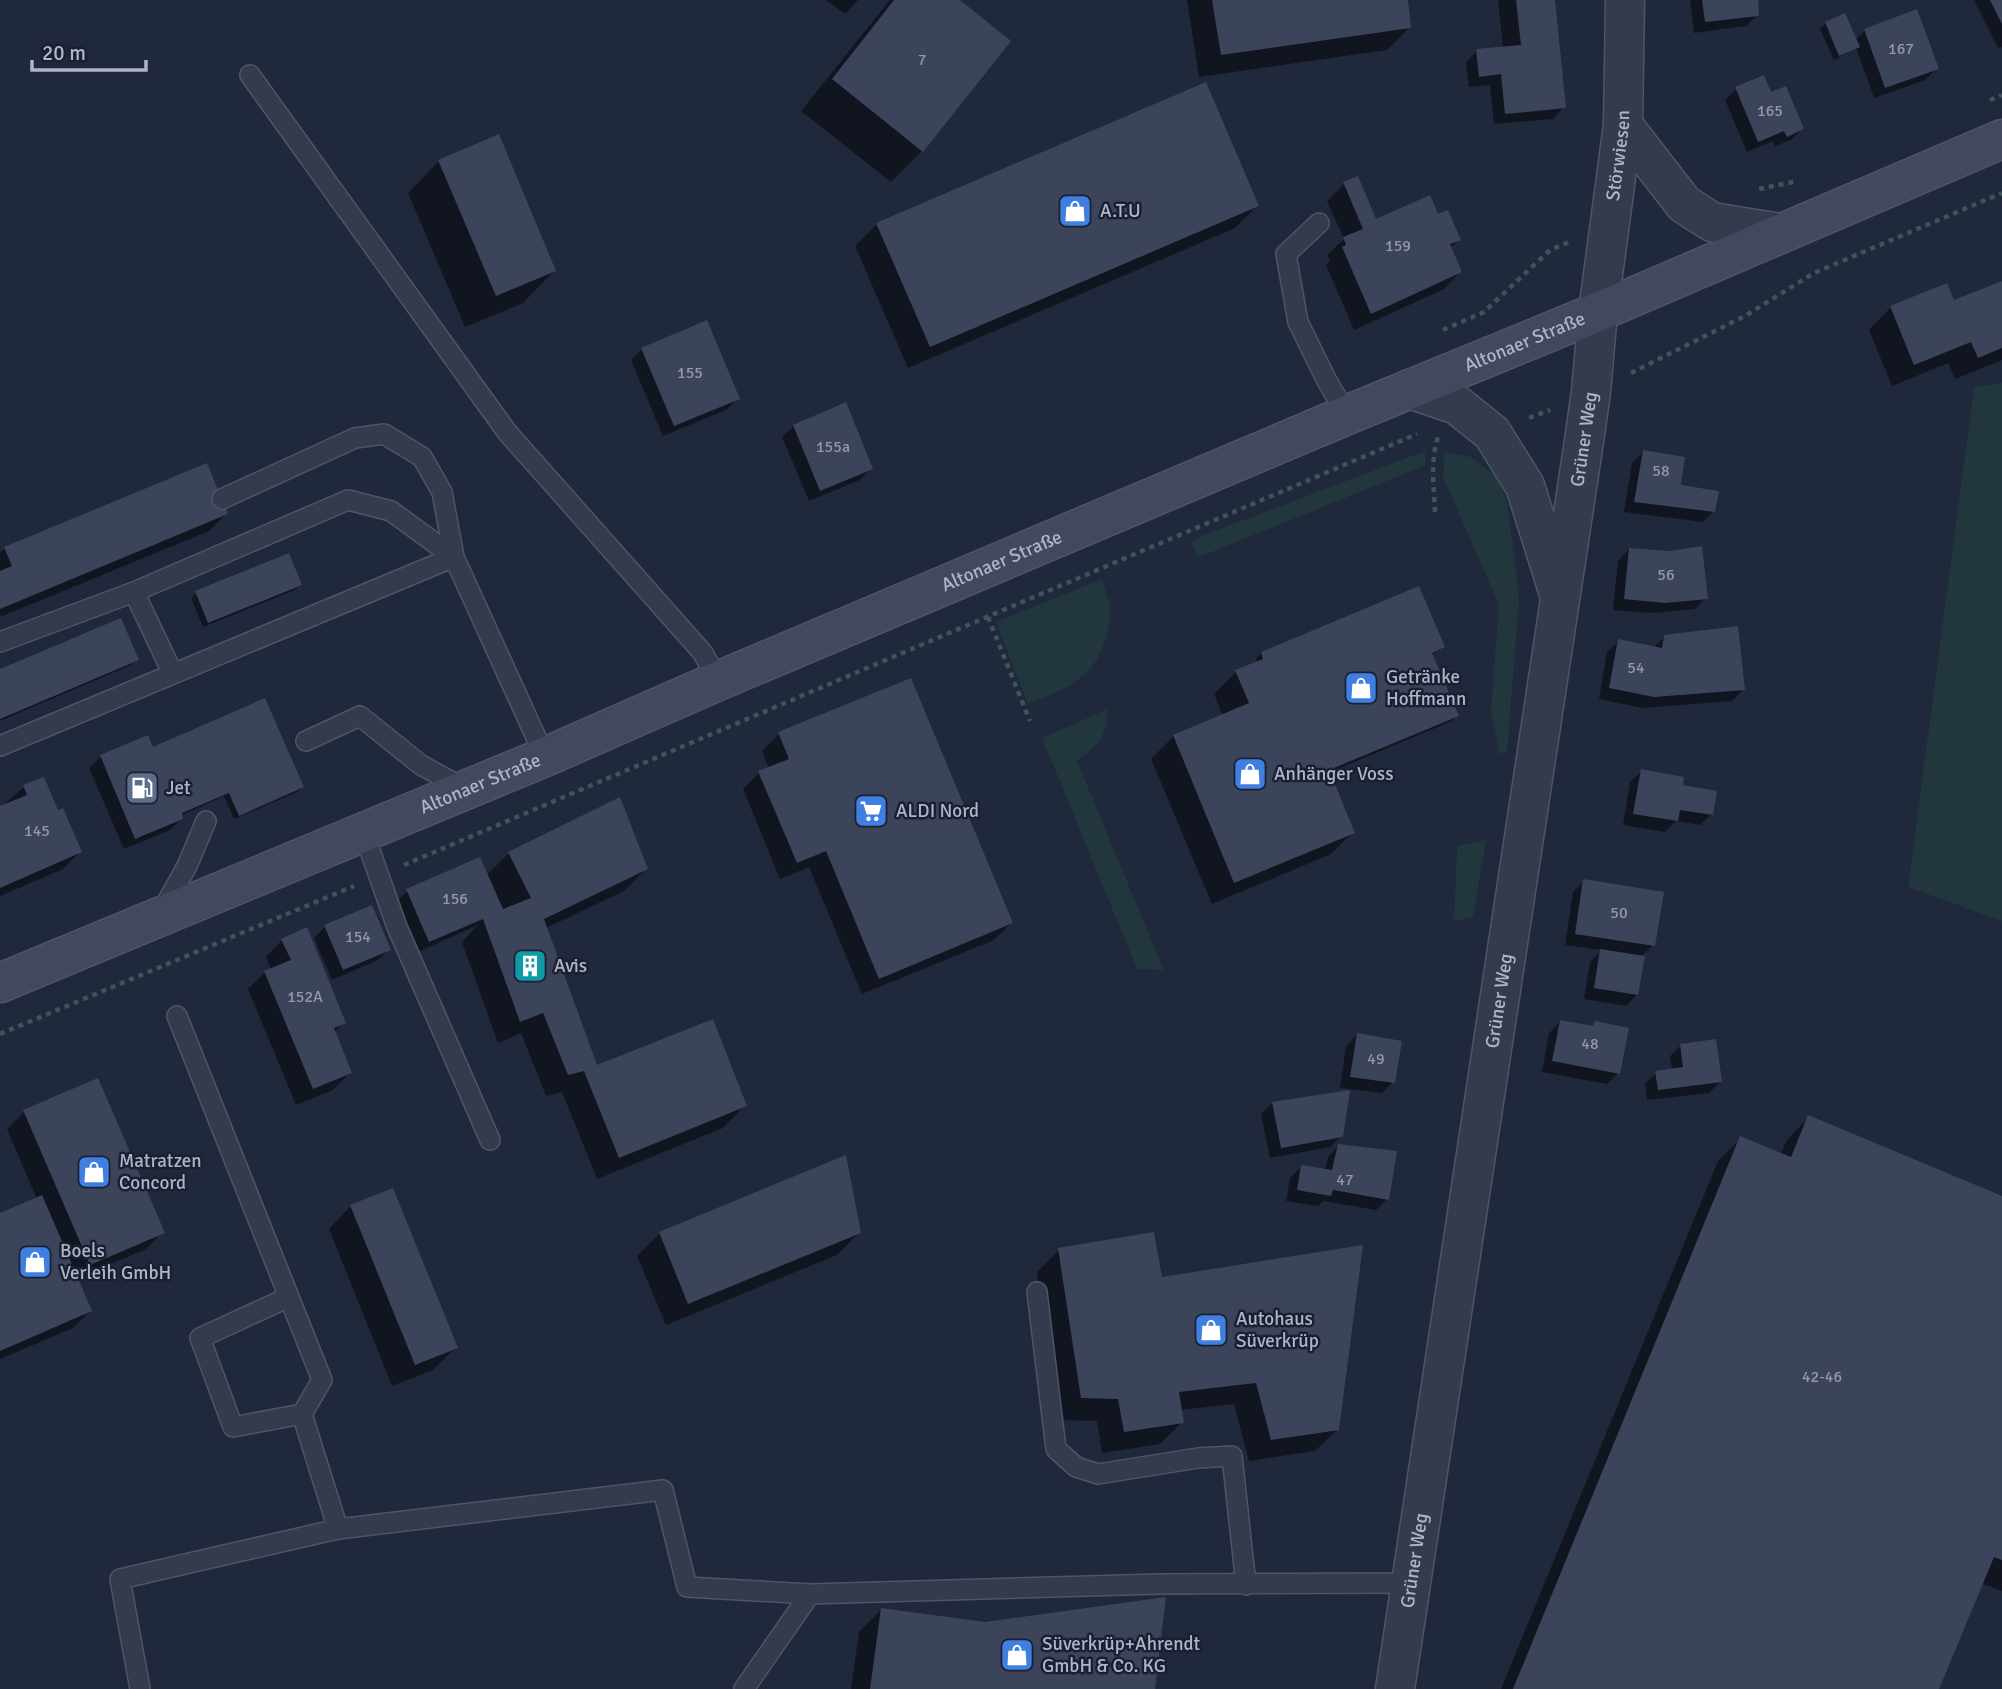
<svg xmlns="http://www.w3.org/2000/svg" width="2002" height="1689" font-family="Signika,sans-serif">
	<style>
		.green { fill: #22363d }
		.shadow { fill: #0007 }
		.building { fill: #3c445c }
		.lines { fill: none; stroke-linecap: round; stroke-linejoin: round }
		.service-casing { stroke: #4f5567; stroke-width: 22 }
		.minor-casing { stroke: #4f5567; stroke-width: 41 }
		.tertiary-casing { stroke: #4f5567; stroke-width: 41 }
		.secondary-casing { stroke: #4f5567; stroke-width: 41 }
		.path { stroke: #40535a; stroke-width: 4.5; stroke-dasharray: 5 5; stroke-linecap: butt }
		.service { stroke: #343b4c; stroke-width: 19 }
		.minor { stroke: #343b4c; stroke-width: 38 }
		.tertiary { stroke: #343b4c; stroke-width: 38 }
		.secondary { stroke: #42495f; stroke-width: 38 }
		.labels { text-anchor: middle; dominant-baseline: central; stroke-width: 5; stroke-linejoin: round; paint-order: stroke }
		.number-label { font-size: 16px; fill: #9299ad }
		.street-label { font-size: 19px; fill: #afb5c8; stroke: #1a2031 }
		.poi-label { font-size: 19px; fill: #afb5c8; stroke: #1a2031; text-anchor: start }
	</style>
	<rect width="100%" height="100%" fill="#20283c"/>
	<path class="green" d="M2002 383V921L1908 887 1974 387Z
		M1425 451 1426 465 1202 556 1197 555 1192 543 1196 538Z
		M1445 452 1471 457 1500 479 1508 506 1519 600 1507 753H1499L1491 710 1499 605 1443 477Z
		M1102 579C1104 588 1109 597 1110 606 1111 614 1109 626 1107 634 1096 678 1067 689 1028 704L996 622Z
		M1108 709C1105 740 1100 743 1077 761L1164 970 1137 969 1042 738Z
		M1486 840 1473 917 1454 921 1457 846Z"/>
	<path class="shadow" d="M826 0H858L845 14Z
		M890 0H957L922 151 891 182 801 111Z
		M1187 0H1406L1410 27 1387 50 1199 77Z
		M1498 0H1553L1564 107 1553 119 1494 124 1490 85 1469 87 1466 62 1477 51 1503 48Z
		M1690 0H1756L1758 15 1746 26 1694 33Z
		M1974 0H2002V47L1998 48Z
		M1844 16 1855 40 1865 30 1937 68 1925 80 1874 98 1856 48 1834 60 1820 29 1826 23Z
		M1736 89 1771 94 1802 129 1791 140 1775 146 1773 141 1747 152 1725 100Z
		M439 161 554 271 523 303 465 327 408 193Z
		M1344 184 1375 221 1438 217 1459 239 1450 248 1460 272 1444 289 1354 330 1326 265 1330 261 1327 255 1344 239 1327 201Z
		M1257 206 1235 228 908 368 855 246 877 224Z
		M2002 283V360L1955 379 1948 363 1892 386 1869 330 1891 307 1953 302Z
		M642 349 738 398 726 410 663 436 631 360Z
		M794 426 871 468 860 480 809 501 782 437Z
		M1643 452 1679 487 1714 511 1703 522 1624 512 1632 463Z
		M226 514 209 531 0 617V553L5 548Z
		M1629 549 1670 553 1706 598 1695 609 1653 613 1613 610 1618 561Z
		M288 555 300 585 295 590 203 627 191 598 196 593Z
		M1665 636 1743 690 1732 701 1642 708 1599 699 1607 652 1619 641 1653 648Z
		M1443 647 1431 655 1457 716 1452 721 1328 773 1353 832 1331 854 1212 904 1151 759 1174 736 1223 716 1214 694 1236 672 1258 663 1256 658 1262 653Z
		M136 660 131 665 0 721V671Z
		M779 734 1011 923 994 940 862 994 809 867 780 879 743 789 759 773 769 769 762 751Z
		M147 737 152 750 302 787 297 792 234 819 224 796 180 816 181 819 170 830 124 849 89 768 101 757Z
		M1642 771 1681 786 1712 814 1700 825 1676 821 1665 832 1623 825 1630 782Z
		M43 779 57 813 80 852 63 869 0 896V808L24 787Z
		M509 853 646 869 624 891 546 928 596 1068 745 1105 723 1128 597 1179 562 1092 546 1096 521 1033 498 1043 462 942 478 925 418 952 396 902 407 891 486 876Z
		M1584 881 1653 945 1643 955 1637 995 1626 1006 1584 999 1590 962 1602 950 1565 945 1573 892Z
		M325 927 389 949 378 960 332 980 314 938Z
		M282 940 344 1022 334 1033 350 1073 333 1090 296 1105 248 989 265 972 271 970 266 957Z
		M1560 1022 1591 1028 1595 1023 1618 1073 1607 1084 1542 1072 1549 1033Z
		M1357 1035 1393 1082 1382 1093 1340 1088 1346 1046Z
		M1681 1045 1720 1082 1709 1093 1647 1100 1645 1084 1656 1073 1672 1071 1670 1056Z
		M1272 1103 1341 1136 1330 1147 1270 1158 1261 1114Z
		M24 1112 163 1232 146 1249 76 1279 90 1311 73 1328 0 1359V1215L37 1199 7 1129Z
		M1809 1117 2002 1198V1591L1981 1583 1937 1689H1501L1718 1161 1741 1138 1780 1155 1787 1140Z
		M1339 1145 1387 1199 1376 1210 1324 1201 1318 1206 1286 1201 1290 1178 1301 1167 1325 1170 1328 1157Z
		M351 1206 455 1348 433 1370 392 1386 329 1229Z
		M660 1233H859L837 1255 666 1325 637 1256Z
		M1059 1250 1338 1429 1315 1451 1249 1461 1234 1404 1180 1410 1182 1422 1160 1444 1102 1453 1097 1421 1059 1420 1037 1272Z
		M881 1610 1154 1689H851L859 1632Z"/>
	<path class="building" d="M894 0H960L1011 41 923 152 832 79Z
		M1212 0H1408L1411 28 1221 55Z
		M1516 0H1555L1566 108 1505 114 1501 74 1479 77 1476 49 1521 45Z
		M1702 0H1758L1759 16 1705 22Z
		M1990 0H2002V24Z
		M1917 9 1939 69 1885 88 1864 29Z
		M1845 13 1860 47 1839 56 1825 22Z
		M1764 75 1771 92 1786 86 1804 129 1787 137 1784 131 1758 142 1735 87Z
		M1206 82 1259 206 930 347 876 223Z
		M499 134 556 271 496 296 438 160Z
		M1358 176 1376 219 1430 195 1438 214 1448 210 1461 240 1450 244 1462 272 1371 314 1342 247 1346 245 1343 237 1363 229 1343 182Z
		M2002 281V348L1978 358 1971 342 1914 365 1890 306 1947 283 1954 300Z
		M707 320 740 399 674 426 641 348Z
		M846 402 873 469 820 491 793 425Z
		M1643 450 1685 457 1681 485 1719 491 1715 512 1634 502Z
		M207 463 228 514 0 609V571L12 566 4 547Z
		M1702 546 1708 599 1665 603 1624 599 1629 548 1670 551Z
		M289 553 302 585 208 623 195 591Z
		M1419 586 1445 647 1432 653 1459 716 1329 770 1355 833 1234 883 1173 735 1249 703 1235 670 1263 659 1261 652Z
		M121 618 139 660 0 719V669Z
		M1738 626 1745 690 1654 697 1609 688 1618 639 1662 648 1664 635Z
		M911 678 1013 923 879 979 826 851 797 863 758 771 789 759 778 732Z
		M265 698 304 787 239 816 229 793 182 813 183 819 135 839 100 755 148 735 153 747Z
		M1641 769 1684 777 1683 785 1717 791 1713 815 1680 810 1678 821 1633 814Z
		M44 777 58 810 63 808 82 852 0 888V806L27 795 23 785Z
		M620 797 648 869 544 919 597 1065 713 1019 747 1106 619 1158 584 1071 568 1075 543 1013 520 1022 483 919 429 942 406 889 480 857 503 909 531 898 508 852Z
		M1583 879 1664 892 1655 946 1575 934Z
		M372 905 391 950 343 970 324 925Z
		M307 927 346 1023 334 1028 352 1073 313 1089 264 971 291 960 281 939Z
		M1600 949 1645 956 1638 995 1594 988Z
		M1560 1020 1593 1026 1595 1021 1629 1028 1620 1074 1552 1061Z
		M1357 1033 1402 1041 1395 1083 1350 1077Z
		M1716 1039 1722 1082 1658 1090 1655 1071 1683 1067 1680 1044Z
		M98 1078 165 1233 90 1265 23 1110Z
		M1350 1090 1343 1137 1281 1148 1272 1102Z
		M1808 1115 2002 1196V1560L1994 1557 1939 1689H1513L1740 1136 1791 1157Z
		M1338 1144 1397 1151 1389 1200 1333 1190 1331 1196 1297 1190 1301 1165 1332 1170Z
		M846 1155 861 1233 688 1304 659 1232Z
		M393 1188 458 1348 415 1365 350 1205Z
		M42 1195 92 1311 0 1351V1213Z
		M1154 1232 1162 1277 1363 1245 1339 1430 1271 1440 1256 1383 1179 1392 1184 1423 1124 1432 1118 1399 1081 1398 1058 1248Z
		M1166 1597 1155 1689H870L881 1608 985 1622Z"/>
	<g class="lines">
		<defs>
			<path id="service" d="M250 75 507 432 703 653 718 681
				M1319 223 1286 254 1298 322 1327 381 1347 415
				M134 592 348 500 391 511 454 557 545 757
				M0 642 134 592 173 674
				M306 741 360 716 421 765 465 789
				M0 746 454 557 442 492 422 457 384 434 355 438 222 499
				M363 831 397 927 490 1140
				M162 911 187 866 206 821
				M1037 1292 1056 1449 1076 1467 1098 1474 1198 1458 1232 1456 1246 1585
				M289 1297 200 1338 233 1427 302 1414
				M338 1529 663 1490 687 1587 810 1594
				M140 1689 120 1579 338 1529 302 1414 322 1380 177 1016
				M744 1689 810 1594 1160 1584 1411 1583"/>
			<g id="minor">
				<path d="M1623 125 1684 204 1712 222 1780 233"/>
				<path id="s1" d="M1598 312 1623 125 1625 0"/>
				<path d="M1410 389 1457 405 1492 433 1525 486 1560 597"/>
			</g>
			<g id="tertiary">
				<path id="s2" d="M1395 1689 1583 448 1591 392 1598 312"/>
			</g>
			<g id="secondary">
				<path id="s3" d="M0 983 545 757 718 681 1347 415 1598 312 2002 139"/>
			</g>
		</defs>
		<use href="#service" class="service-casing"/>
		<use href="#minor" class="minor-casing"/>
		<use href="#tertiary" class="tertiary-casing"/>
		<use href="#secondary" class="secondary-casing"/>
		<path class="path" d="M1990 100 2002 95
			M1759 189 1798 181
			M1443 330 1484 312 1550 250 1569 242
			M1631 373 1745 316 1814 273 2002 193
			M1529 418 1550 410
			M1435 512C1434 487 1430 462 1438 437
			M988 617 1030 721
			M404 865 1417 434
			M0 1034 354 886"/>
		<use href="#service" class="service"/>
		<use href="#minor" class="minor"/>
		<use href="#tertiary" class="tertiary"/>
		<use href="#secondary" class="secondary"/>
	</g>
	<defs>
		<symbol id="shop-square" viewBox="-11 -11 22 22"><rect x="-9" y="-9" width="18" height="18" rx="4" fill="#3f7fe0" stroke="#1a2031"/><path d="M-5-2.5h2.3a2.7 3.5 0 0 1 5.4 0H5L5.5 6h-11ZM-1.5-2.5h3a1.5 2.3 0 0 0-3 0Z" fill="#fff"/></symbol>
		<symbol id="fuel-square" viewBox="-11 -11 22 22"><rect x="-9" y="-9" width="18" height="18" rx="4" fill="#5c6f8a" stroke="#1a2031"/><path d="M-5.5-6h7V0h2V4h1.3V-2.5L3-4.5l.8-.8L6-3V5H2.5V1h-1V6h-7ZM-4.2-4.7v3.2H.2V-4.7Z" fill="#fff"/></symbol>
		<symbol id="supermarket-square" viewBox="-11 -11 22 22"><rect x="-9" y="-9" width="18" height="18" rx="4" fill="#3f7fe0" stroke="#1a2031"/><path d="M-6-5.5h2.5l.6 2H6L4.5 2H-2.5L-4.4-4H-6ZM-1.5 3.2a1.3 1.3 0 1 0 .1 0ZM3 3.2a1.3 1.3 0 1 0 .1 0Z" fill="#fff"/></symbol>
		<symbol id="building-square" viewBox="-11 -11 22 22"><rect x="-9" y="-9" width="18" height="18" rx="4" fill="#0f9aa8" stroke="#1a2031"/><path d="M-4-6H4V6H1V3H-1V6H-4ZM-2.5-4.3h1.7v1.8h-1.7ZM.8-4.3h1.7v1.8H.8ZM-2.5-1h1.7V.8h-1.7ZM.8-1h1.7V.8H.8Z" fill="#fff"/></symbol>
	</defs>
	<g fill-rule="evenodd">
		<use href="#shop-square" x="1056" y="192" width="38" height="38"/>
		<use href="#shop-square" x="1342" y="669" width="38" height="38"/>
		<use href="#shop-square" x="1231" y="755" width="38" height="38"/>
		<use href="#fuel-square" x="123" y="769" width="38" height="38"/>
		<use href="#supermarket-square" x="852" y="792" width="38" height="38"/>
		<use href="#building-square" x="511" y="947" width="38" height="38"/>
		<use href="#shop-square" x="75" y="1153" width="38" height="38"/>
		<use href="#shop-square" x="16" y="1243" width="38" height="38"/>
		<use href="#shop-square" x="1192" y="1311" width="38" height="38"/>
		<use href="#shop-square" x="998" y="1636" width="38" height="38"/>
	</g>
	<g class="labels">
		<g class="number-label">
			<text x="1901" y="49">167</text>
			<text x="922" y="60">7</text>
			<text x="1770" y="111">165</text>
			<text x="1398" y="246">159</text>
			<text x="690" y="373">155</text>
			<text x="833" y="447">155a</text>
			<text x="1661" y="471">58</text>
			<text x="1666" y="575">56</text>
			<text x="1636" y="668">54</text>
			<text x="37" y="831">145</text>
			<text x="455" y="899">156</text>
			<text x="1619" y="913">50</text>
			<text x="358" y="937">154</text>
			<text x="305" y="997">152A</text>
			<text x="1590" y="1044">48</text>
			<text x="1376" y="1059">49</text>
			<text x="1345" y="1180">47</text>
			<text x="1822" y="1377">42-46</text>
		</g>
		<g class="street-label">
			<text stroke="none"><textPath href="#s1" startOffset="158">Störwiesen</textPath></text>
			<text stroke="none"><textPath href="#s3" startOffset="1654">Altonaer Straße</textPath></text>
			<text stroke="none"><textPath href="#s2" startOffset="1264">Grüner Weg</textPath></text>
			<text stroke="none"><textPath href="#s3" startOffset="1087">Altonaer Straße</textPath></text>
			<text stroke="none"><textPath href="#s3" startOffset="520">Altonaer Straße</textPath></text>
			<text stroke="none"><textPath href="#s2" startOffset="696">Grüner Weg</textPath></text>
			<text stroke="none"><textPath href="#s2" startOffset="130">Grüner Weg</textPath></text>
		</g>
		<g class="poi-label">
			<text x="1100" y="211">A.T.U</text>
			<text x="1386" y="677">Getränke<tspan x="1386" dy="22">Hoffmann</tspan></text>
			<text x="1274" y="774">Anhänger Voss</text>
			<text x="166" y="788">Jet</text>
			<text x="896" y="811">ALDI Nord</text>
			<text x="554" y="966">Avis</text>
			<text x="119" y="1161">Matratzen<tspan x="119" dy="22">Concord</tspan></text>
			<text x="60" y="1251">Boels<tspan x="60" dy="22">Verleih GmbH</tspan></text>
			<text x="1236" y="1319">Autohaus<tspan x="1236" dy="22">Süverkrüp</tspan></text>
			<text x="1042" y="1644">Süverkrüp+Ahrendt<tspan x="1042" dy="22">GmbH &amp; Co. KG</tspan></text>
		</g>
	</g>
	<path d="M32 60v10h114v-10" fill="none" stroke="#afb5c8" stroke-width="3.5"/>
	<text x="42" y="60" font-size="21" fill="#afb5c8" stroke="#1a2031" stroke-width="5" paint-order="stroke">20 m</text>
</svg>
